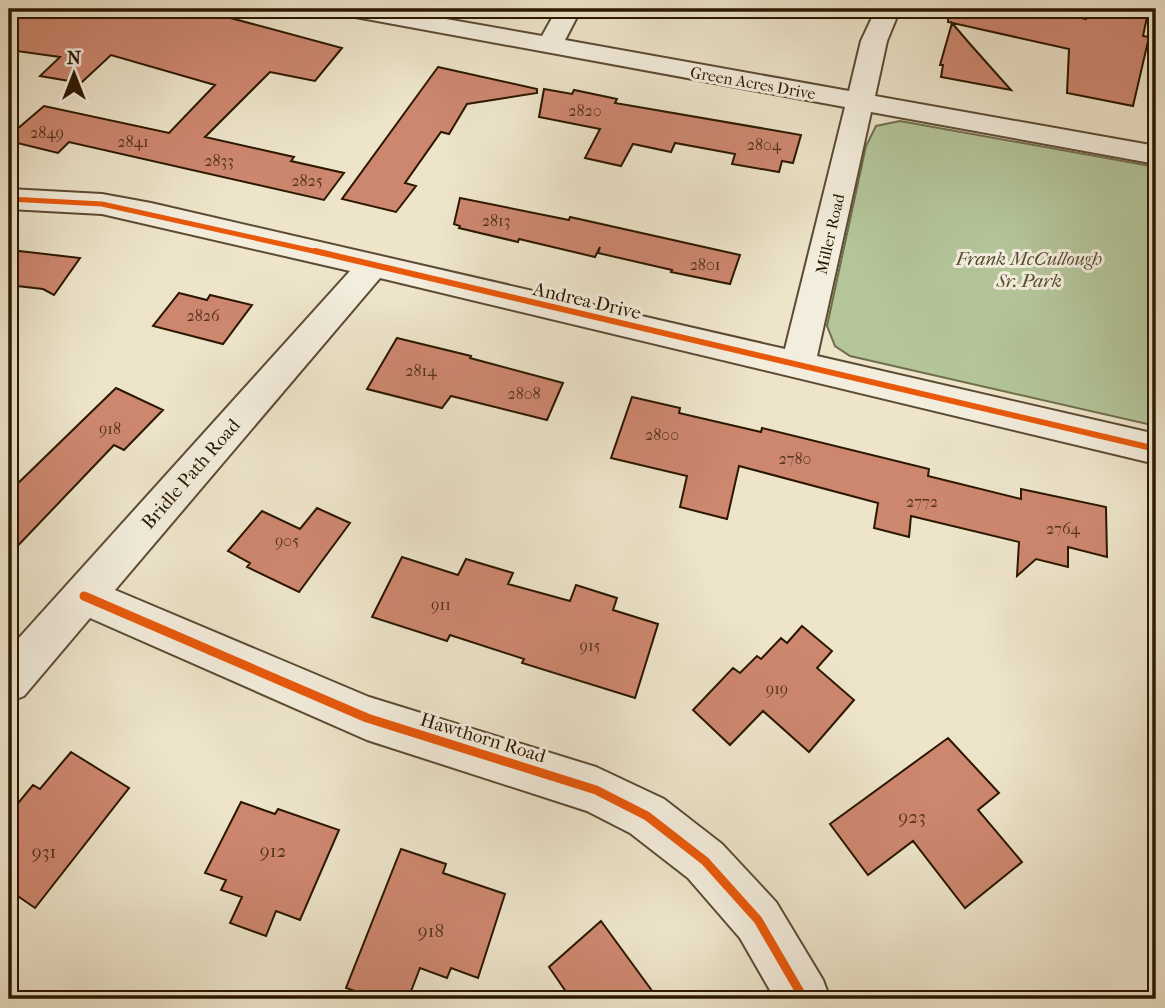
<svg xmlns="http://www.w3.org/2000/svg" width="1165" height="1008" font-family="'IM FELL French Canon',serif">
	<style>
		.green { fill: #b4c59a; stroke: #706e4d; stroke-width: 2 }
		.building { fill: #cd876f; stroke: #2b1700; stroke-width: 2 }
		.lines { fill: none; stroke-linecap: round; stroke-linejoin: round }
		.street-casing { stroke: #5c4a32; stroke-width: 4 }
		.street { fill: #f3eddd; fill-rule: evenodd }
		.cycleway-far2-casing { stroke: #f3eddd; stroke-width: 9 }
		.cycleway-far1-casing { stroke: #f3eddd; stroke-width: 10 }
		.cycleway-casing { stroke: #f3eddd; stroke-width: 13 }
		.cycleway-far2 { stroke: #e8590c; stroke-width: 5 }
		.cycleway-far1 { stroke: #e8590c; stroke-width: 6 }
		.cycleway { stroke: #e8590c; stroke-width: 9 }
		.labels { text-anchor: middle; dominant-baseline: central; stroke-width: 6; stroke-linejoin: round; paint-order: stroke }
		.far-street-label { font-size: 16px; fill: #2b1700; stroke: #f3eddd }
		.number-label { font-size: 16px; fill: #54331c }
		.park-label { font-size: 19px; font-style: italic; fill: #544b2e; stroke: #f3eddd }
		.street-label { font-size: 19px; fill: #2b1700; stroke: #f3eddd }
		.near-number-label { font-size: 19px; fill: #54331c }
	</style>
	<rect width="100%" height="100%" fill="#ede4ca"/>
	<filter id="stains"><feTurbulence type="fractalNoise" baseFrequency=".00286" numOctaves="4"/><feColorMatrix values="0 0 0 0 .2 0 0 0 0 .09 0 0 0 0 .02 0 0 0 .5 -.17"/></filter>
	<radialGradient id="worn" r=".72"><stop offset=".6" stop-color="#630" stop-opacity="0"/><stop offset="1" stop-color="#630" stop-opacity=".3"/></radialGradient>
	<path class="green" d="M900 121 1156 167V426L850 356 835 346 827 326 866 146 876 126Z"/>
	<path class="building" d="M9 9H197L342 48 315 81 270 72 205 137 294 157 291 161 344 173 324 200 69 142 58 153 9 141V136L44 106 169 133 215 85 111 55 81 83 40 76 60 57 9 50Z
		M949 9H1041L1086 19 1087 15 1100 18 1103 9H1108L1147 17 1143 36 1149 37 1133 106 1067 93 1069 49 948 22Z
		M952 23 970 44 1011 90 941 77 943 65H940Z
		M438 67 537 89V93L467 104 449 134 441 132 405 183 416 186 396 212 342 199Z
		M544 89 572 94 574 90 617 99 615 103 801 135 793 163 782 161 779 172 732 164 735 154 675 143 671 152 633 144 621 166 585 158 600 129 539 117Z
		M460 198 569 220 570 217 740 255 730 284 671 272 672 270 598 253 600 247 595 257 519 239 518 242 459 228 460 226 454 224Z
		M19 251 80 258 54 295 43 289 9 285V264Z
		M179 293 207 300 210 295 252 305 223 344 153 326Z
		M397 338 471 356 470 358 563 383 547 420 451 396 442 408 367 389Z
		M116 388 163 410 124 450 114 445 9 555V492Z
		M632 397 680 408 679 413 761 432 762 428 929 469 928 476 1021 499V489L1106 507 1107 557 1068 547V567L1036 559 1017 576 1019 542 911 516 909 537 874 528 878 503 739 466 727 519 680 507 687 476 611 458Z
		M317 508 350 523 299 592 247 567 250 563 228 551 262 511 300 529Z
		M402 557 458 575 466 559 513 573 508 584 570 601 576 585 617 598 613 610 658 624 635 698 522 663 524 659 450 635 447 641 372 617Z
		M802 626 832 651 817 668 854 700 809 752 763 711 730 745 693 710 733 668 740 673 757 656 761 659 781 638 787 643Z
		M948 738 999 793 978 810 1022 862 965 908 913 841 868 875 830 824Z
		M71 752 129 788 35 908 9 890V814L33 785 40 789Z
		M241 802 275 814 278 809 339 830 300 920 276 911 266 936 230 923 242 897 221 890 226 880 205 873Z
		M401 849 446 864 443 873 505 894 478 978 451 968 447 978 420 968 408 999H378L346 988Z
		M601 921 658 999H571L549 967Z"/>
	<g class="lines">
		<defs>
			<path id="street" d="M338 9H389L542 36 557 9H581L565 40 849 91 861 41 876 9H900L887 41 875 96 1156 146V164L871 112 817 356 1156 434V464L380 278 115 590 369 697 596 767 664 799 722 844 776 902 823 980 830 999H775L740 938 688 878 630 833 587 811 367 740 90 618 24 696 9 702V649L350 271 102 214 9 209V189L102 194 151 203 785 349 845 107 350 16 341 14Z"/>
		</defs>
		<use href="#street" class="street-casing"/>
		<use href="#street" class="street"/>
		<defs>
			<path id="cycleway-far2" d="M9 199 102 204 322 253"/>
			<path id="cycleway-far1" d="M315 251 1156 449"/>
			<path id="cycleway" d="M84 596 367 718 596 790 647 816 705 861 758 920 804 999"/>
		</defs>
		<use href="#cycleway-far2" class="cycleway-far2-casing"/>
		<use href="#cycleway-far1" class="cycleway-far1-casing"/>
		<use href="#cycleway" class="cycleway-casing"/>
		<use href="#cycleway-far2" class="cycleway-far2"/>
		<use href="#cycleway-far1" class="cycleway-far1"/>
		<use href="#cycleway" class="cycleway"/>
	</g>
	<g class="labels">
		<g class="far-street-label">
			<text transform="translate(753 83) rotate(10)">Green Acres Drive</text>
			<text transform="translate(830 234) rotate(-77)">Miller Road</text>
		</g>
		<g class="number-label">
			<text x="585" y="110">2820</text>
			<text x="47" y="132">2849</text>
			<text x="133" y="141">2841</text>
			<text x="764" y="144">2804</text>
			<text x="219" y="160">2833</text>
			<text x="307" y="180">2825</text>
			<text x="496" y="220">2813</text>
			<text x="705" y="264">2801</text>
			<text x="203" y="315">2826</text>
			<text x="421" y="370">2814</text>
			<text x="524" y="393">2808</text>
			<text x="110" y="428">918</text>
			<text x="662" y="434">2800</text>
			<text x="795" y="458">2780</text>
			<text x="922" y="501">2772</text>
			<text x="1063" y="528">2764</text>
			<text x="287" y="540">905</text>
			<text x="441" y="604">911</text>
			<text x="590" y="645">915</text>
			<text x="777" y="688">919</text>
		</g>
		<g class="park-label">
			<text x="1029" y="259">Frank McCullough<tspan x="1029" dy="22">Sr. Park</tspan></text>
		</g>
		<g class="street-label">
			<text transform="translate(587 301) rotate(13)">Andrea Drive</text>
			<text transform="translate(191 474) rotate(-49)">Bridle Path Road</text>
			<text transform="translate(483 738) rotate(17)">Hawthorn Road</text>
		</g>
		<g class="near-number-label">
			<text x="912" y="817">923</text>
			<text x="273" y="851">912</text>
			<text x="44" y="852">931</text>
			<text x="431" y="931">918</text>
		</g>
	</g>
	<rect width="1165" height="1008" fill="none" stroke="#ede4ca" stroke-width="35"/>
	<rect x="10" y="10" width="1144" height="987" fill="none" stroke="#2b1700" stroke-width="3.5"/>
	<rect x="18" y="18" width="1130" height="973" fill="none" stroke="#2b1700" stroke-width="2"/>
	<g transform="translate(74 74)" stroke="#f3eddd" stroke-width="5" paint-order="stroke">
	<path d="M0-5L12 26L0 18L-12 26Z" fill="#2b1700"/>
	<text y="-10" font-size="19" font-weight="bold" text-anchor="middle" fill="#2b1700">N</text>
	</g>
	<rect width="100%" height="100%" filter="url(#stains)"/>
	<rect width="100%" height="100%" fill="url(#worn)"/>
</svg>
